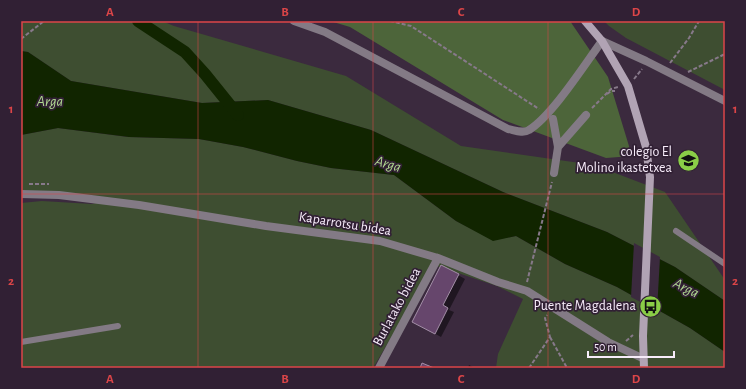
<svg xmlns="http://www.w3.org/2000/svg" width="746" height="389" font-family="'Alegreya Sans',sans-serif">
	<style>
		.green { fill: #3e4e31 }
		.forest { fill: #4d653a }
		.water { fill: #112500 }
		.pier { fill: #3b2a3e }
		.shadow { fill: #0007 }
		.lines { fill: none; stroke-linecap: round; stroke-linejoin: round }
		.canal { stroke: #112500; stroke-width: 12 }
		.building { fill: #66466c; stroke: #a38fa7 }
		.path { stroke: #87798a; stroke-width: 2; stroke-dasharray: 4 2; stroke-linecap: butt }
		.service { stroke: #837a85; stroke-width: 6 }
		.pedestrian { stroke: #837a85; stroke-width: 8 }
		.minor { stroke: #837a85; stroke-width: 8 }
		.tertiary { stroke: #837a85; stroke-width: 8 }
		.secondary { stroke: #b1a3b4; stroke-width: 8 }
		.grid { fill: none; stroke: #db4548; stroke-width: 1; stroke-opacity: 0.55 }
		.labels { text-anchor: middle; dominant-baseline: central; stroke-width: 3.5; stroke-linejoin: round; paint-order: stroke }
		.poi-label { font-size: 14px; fill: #f7ecfa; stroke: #312034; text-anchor: end }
		.street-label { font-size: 14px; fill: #f7ecfa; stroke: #312034 }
		.water-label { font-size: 15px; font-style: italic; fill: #b0d791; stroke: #312034 }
		.neatline { fill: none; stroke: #db4548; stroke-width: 1.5 }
		.grid-label { font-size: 13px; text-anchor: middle; font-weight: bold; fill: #db4548 }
	</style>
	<rect width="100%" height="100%" fill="#3b2a3e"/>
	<path class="green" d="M21 21H162L174 26 346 76 461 146 594 165 665 192 725 280V301L675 267 607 232 503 192 371 130 268 100 202 103 71 81 28 52 21 51Z
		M604 21H725V90L626 38 609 26Z
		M58 128 128 137 199 139 243 147 297 161 331 168 394 175 456 221 493 240 516 236 565 264 617 287 690 328 725 352V368H496L498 354 523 299 497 286 434 265 373 368H21V203L42 201 92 204 112 199 21 191V135Z"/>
	<path class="forest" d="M330 21H570L608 77 632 156 606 158 503 120 350 27Z"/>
	<path class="water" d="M21 51 28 52 71 81 202 103 268 100 371 130 503 192 607 232 675 267 725 301V352L690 328 617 287 565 264 516 236 493 241 456 221 394 175 331 168 297 161 243 147 199 139 129 137 58 128 21 135Z"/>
	<path class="pier" d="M634 243 660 257 657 311 631 297Z"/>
	<path class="shadow" d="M442 266 465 279 449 310 454 312 441 337 419 325Z
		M469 365 475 368H468Z"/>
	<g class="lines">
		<path class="canal" d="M138 21 185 52 205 74 238 115"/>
	</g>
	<path class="building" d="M441 265 459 274 443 305 448 308 435 334 412 322Z
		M422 363 434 368H420Z"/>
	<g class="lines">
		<path class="path" d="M390 21 411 26 539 109
			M21 39 44 21
			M670 63 689 38 699 21
			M688 72 725 54
			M634 79 642 69
			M607 94 611 91H615
			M592 108 611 89 618 87
			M29 184H49
			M527 282 552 182
			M550 337 567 368
			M626 341 633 335
			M529 368 550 337 545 318 547 315"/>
		<path class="service" d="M676 231 725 264
			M21 342 118 326"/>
		<path class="pedestrian" d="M553 119 558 147 554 173
			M558 147 586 115"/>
		<path class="minor" d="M294 21 325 32 508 129C514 130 523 134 529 130 552 116 585 64 602 41
			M21 194 59 195 139 205 266 226 380 241 438 258 498 282 527 291 608 342 642 358
			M379 368 438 258"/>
		<path class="tertiary" d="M602 41 646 61 725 101"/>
		<path class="secondary" d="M585 21 602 41 628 86 646 147 650 177 643 336 644 368"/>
	</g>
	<path class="grid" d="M198 21V368M373 21V368M548 21V368M21 194H725"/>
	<defs>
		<symbol id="school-disc" viewBox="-11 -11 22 22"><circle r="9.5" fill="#8ace47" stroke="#312034"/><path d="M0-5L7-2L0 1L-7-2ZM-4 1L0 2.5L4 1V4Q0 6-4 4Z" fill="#111"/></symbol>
		<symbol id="bus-disc" viewBox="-11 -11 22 22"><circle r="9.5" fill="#8ace47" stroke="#312034"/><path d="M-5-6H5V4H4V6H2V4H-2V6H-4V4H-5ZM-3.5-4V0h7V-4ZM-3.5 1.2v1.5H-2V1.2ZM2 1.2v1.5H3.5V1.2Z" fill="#111"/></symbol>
	</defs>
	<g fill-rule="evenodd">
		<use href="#school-disc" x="676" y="148" width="25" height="25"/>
		<use href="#bus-disc" x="638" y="294" width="25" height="25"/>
	</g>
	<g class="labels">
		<g class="poi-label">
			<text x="672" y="152">colegio El<tspan x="672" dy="16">Molino ikastetxea</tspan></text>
			<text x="636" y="306">Puente Magdalena</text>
		</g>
		<g class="street-label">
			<text transform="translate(345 224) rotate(9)">Kaparrotsu bidea</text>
			<text transform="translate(397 307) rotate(-62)">Burlatako bidea</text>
		</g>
		<g class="water-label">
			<text x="50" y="101">Arga</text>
			<text transform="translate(388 164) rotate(16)">Arga</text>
			<text transform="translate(686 288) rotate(26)">Arga</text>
		</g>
	</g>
	<rect width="746" height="389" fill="none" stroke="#312034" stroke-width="44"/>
	<path d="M588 351v6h86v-6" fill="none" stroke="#f7ecfa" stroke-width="2"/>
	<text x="594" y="351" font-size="12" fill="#f7ecfa" stroke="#312034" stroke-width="3" paint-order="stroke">50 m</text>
	<rect x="22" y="22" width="702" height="345" class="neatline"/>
	<g class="grid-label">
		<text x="110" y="16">A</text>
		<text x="285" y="16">B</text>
		<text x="461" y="16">C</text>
		<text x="636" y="16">D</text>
		<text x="11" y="113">1</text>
		<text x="735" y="113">1</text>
		<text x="11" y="285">2</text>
		<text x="735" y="285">2</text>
		<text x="110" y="383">A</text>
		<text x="285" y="383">B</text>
		<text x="461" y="383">C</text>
		<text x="636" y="383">D</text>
	</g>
</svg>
